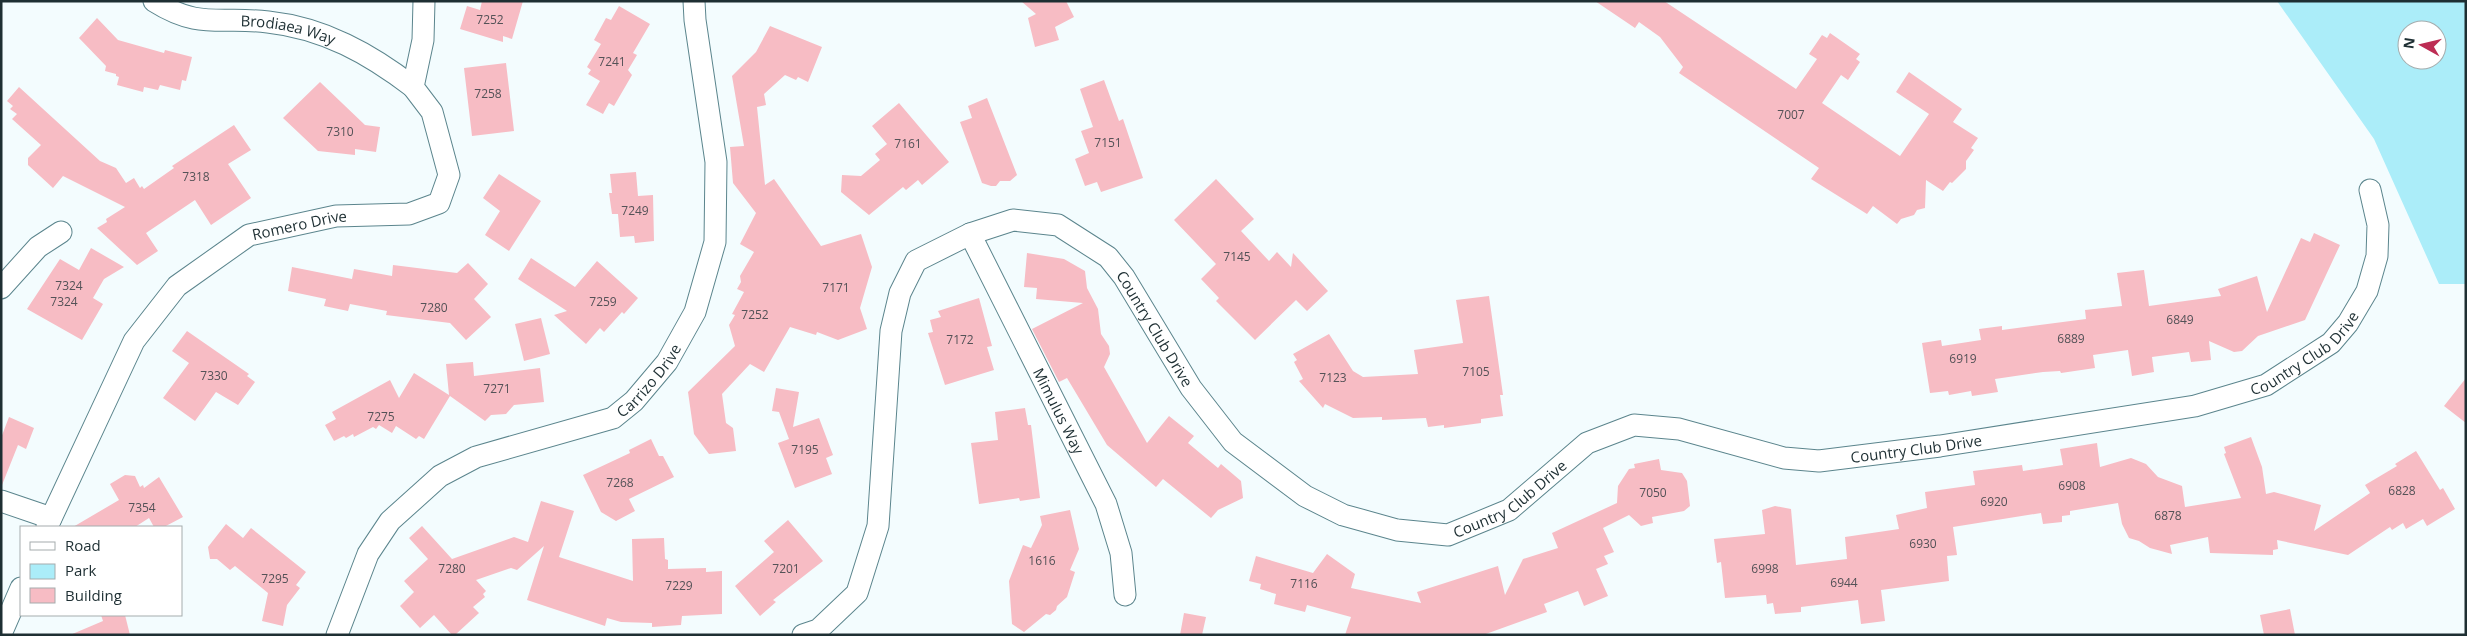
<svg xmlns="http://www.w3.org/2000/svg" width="2467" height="636" font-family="'Open Sans',sans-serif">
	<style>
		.green { fill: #abedf9; fill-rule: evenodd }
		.building { fill: #f7bcc4 }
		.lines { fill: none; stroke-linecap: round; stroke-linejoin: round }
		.street-casing { stroke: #5b858d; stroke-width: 23 }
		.street { stroke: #fff; stroke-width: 21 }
		.labels { text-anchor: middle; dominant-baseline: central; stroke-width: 5; stroke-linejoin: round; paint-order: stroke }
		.number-label { font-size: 12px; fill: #545257 }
		.street-label { font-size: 15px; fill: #1e2f33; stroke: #fff }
	</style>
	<rect width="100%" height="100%" fill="#f3fcfe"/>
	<path class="green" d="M2277 1H2466V284H2439L2374 139ZM2407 30H2437V60H2407Z"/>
	<path class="building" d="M482 1H523L512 39 503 36V42L460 29 467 6 480 10Z
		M1021 1H1066L1074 17 1055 27 1059 40 1035 47 1028 18 1036 14Z
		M1595 1H1664L1796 89 1817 59 1809 54 1822 35 1827 38 1830 33 1860 54 1856 59 1860 62 1848 80 1841 75 1822 103 1900 156 1929 114 1896 92 1909 72 1962 109 1953 122 1978 138 1971 148 1974 150 1966 161V169L1952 183 1950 182 1943 191 1926 180 1925 208 1917 210 1914 215 1901 219 1897 224 1873 206 1867 214 1811 179 1819 168 1679 73 1683 67 1660 37 1639 22 1635 28Z
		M619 6 650 24 633 53 637 55 628 70 632 75 614 106 609 103 603 114 586 105 600 81 588 74 591 70 587 67 601 44 594 40 606 18 611 20Z
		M97 18 118 40 164 53 165 50 192 57 186 81 182 80 180 90 160 85 158 90 144 87 143 92 117 85 119 77 116 76V74L105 71 106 66 79 38Z
		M770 26 822 47 808 82 798 77 796 80 785 75 764 94 766 105 757 107 765 185 774 179 821 246 861 234 872 267 860 308 867 329 838 340 817 332 816 335 790 327 764 372 750 364 722 394 726 423 733 428 736 451 709 454 694 434 688 392 735 346 729 325 735 315 732 314 744 292 737 289 741 282 740 276 754 252 740 244 756 213 733 183 730 147 744 146 732 76 756 52Z
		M506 63 514 131 472 136 464 68Z
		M1104 80 1119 121 1123 119 1143 178 1101 192 1097 182 1085 186 1075 159 1089 153 1081 131 1093 127 1080 89Z
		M320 82 365 125 380 127 376 152 355 149V155L318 151 283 118Z
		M19 87 100 161 116 168 126 183 134 178 140 188 142 186 144 189 174 168 172 166 234 125 251 150 228 164 251 198 211 225 195 200 146 233 158 251 137 265 97 228 107 222 106 219 125 207 63 176 53 188 28 165V158L41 145 12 119 17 114 10 109 13 106 7 101Z
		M987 98 1017 175 1010 181H1000L996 186H991L982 183 960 122 972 118 968 106Z
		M899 103 949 162 922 185 918 180 906 190 903 187 869 215 841 192 842 175 861 176 880 160 875 154 887 144 872 126Z
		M636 172 638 196 653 195 654 241 635 243 634 236 620 237 618 214H612L609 193H612L610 174Z
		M499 174 541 201 509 251 485 235 500 211 483 198Z
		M1216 179 1254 219 1241 231 1269 261 1277 252 1291 267 1293 253 1328 291 1307 311 1296 300 1255 340 1216 301 1219 298 1201 279 1216 264 1174 220Z
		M2314 233 2340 245 2305 320 2258 336 2242 351 2234 352 2209 341 2211 360 2191 362 2189 352 2152 357 2154 372 2132 376 2128 350 2093 355 2095 368 2061 373 2060 371 2043 372 1995 379 1998 392 1972 396 1971 391 1949 395 1948 391 1930 393 1922 343 1941 340 1942 346 1981 340 1979 329 2002 326V330L2086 319 2085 310 2122 306 2117 273 2144 270 2149 306 2221 296 2218 289 2257 276 2267 312 2301 238 2310 242Z
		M91 248 124 267 104 279 93 298 103 304 82 340 27 309 60 259 79 270Z
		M1027 253 1064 259 1085 271 1087 288 1098 309 1101 334 1109 346 1110 354 1104 367 1147 443 1169 416 1194 436 1188 443 1218 468 1221 464 1241 481 1243 498 1218 510 1211 518 1163 479 1156 487 1107 445 1067 378 1059 382 1032 329 1083 303 1036 299 1037 288 1024 287Z
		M531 258 575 287 597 261 638 298 624 314 622 312 604 332 600 328 586 344 554 315 567 311 518 279Z
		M468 263 488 284 474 299 491 317 466 340 450 323 386 315 387 311 350 304 348 311 324 306 326 299 288 291 292 267 352 279 354 269 392 276 393 265 457 273Z
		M1489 296 1503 395H1500L1503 416 1481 419V423L1444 428V425L1428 427 1426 418 1382 420V417L1353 418 1325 404 1323 408 1299 381 1303 379 1294 362 1297 360 1293 354 1329 334 1353 371 1363 377 1418 374 1414 350 1463 343 1456 300Z
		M979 298 992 346 987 347 994 370 945 385 928 333 933 332 930 320 941 317 938 311Z
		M541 318 550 354 524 361 515 324Z
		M187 331 249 374 247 376 255 382 238 405 216 392 195 421 163 398 189 363 172 351Z
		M473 362 474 376 540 368 544 402 514 405 506 414 491 415 485 421 450 396 424 439 419 436 416 439 396 426 392 433 379 425 376 429 373 427 354 437 353 434 346 438 344 436 334 441 325 425 336 419 332 412 390 380 399 398 414 373 449 395 446 364Z
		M2466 378V423L2444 406Z
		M776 388 799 392 793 427 819 418 833 455 826 458 832 474 795 488 778 443 789 439 779 412 772 411Z
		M1025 408 1028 425H1031L1040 498 1020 501 1019 498 979 504 971 443 998 440 995 412Z
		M9 417 34 428 26 449 18 445 2 485 1 438Z
		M2251 437 2262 467 2266 494 2274 492 2321 505 2314 531 2370 493 2365 485 2397 466 2395 464 2416 451 2440 490 2443 488 2455 509 2427 526 2423 519 2406 529 2403 523 2392 530 2390 527 2348 555 2277 540 2278 549 2273 550V555L2210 553 2208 537 2170 545 2172 554 2150 548 2139 541 2129 538 2122 524 2118 503 2070 511V515L2062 516V522L2043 524 2041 513 1953 527 1957 555 1947 556 1949 581 1881 590 1885 621 1861 624 1858 600 1801 607V612L1775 614 1773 603 1767 604 1766 595 1725 598 1721 562 1717 563 1714 539 1765 534 1762 510 1775 506 1791 509 1796 565 1847 559 1845 537 1899 529 1896 515 1927 508 1925 492 1975 485 1973 471 2022 465 2023 471 2063 465 2060 449 2097 443 2100 467 2131 458 2146 464 2158 477 2182 486 2185 507 2241 498 2224 454 2226 453 2224 447Z
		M651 439 659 456H663L674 477 629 499 635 511 616 521 601 512 583 475 630 453 629 450Z
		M1659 459 1661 470 1682 473 1687 481 1690 506 1684 511 1652 517 1653 523 1641 526 1629 515 1603 528 1614 552 1604 556 1608 564 1596 569 1608 596 1584 606 1578 591 1544 604 1547 612 1483 635H1345L1351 617 1307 605 1305 612 1274 604 1276 594 1260 589 1261 584 1249 581 1256 556 1313 573 1327 554 1355 574 1351 588 1421 603 1417 592 1498 566 1505 595 1523 559 1558 548 1552 533 1617 503 1618 486 1629 469 1635 468 1634 464Z
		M125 475 135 476 140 487 143 485 144 488 159 477 183 517 164 527H154L149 518 135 527H73L119 500 110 484Z
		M541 501 574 511 559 557 633 581 632 539 664 538 665 559 668 560V569L706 568V572L722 571V614L682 616 681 625 652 627V623L621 622 607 618 605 626 527 600 544 546 517 570 511 568 476 580 486 591 483 594 485 597 473 607 479 613 455 635H452L434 615 420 628 400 606 414 592 404 581 428 559 409 538 422 526 452 559 514 537 528 542Z
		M1070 510 1079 549 1070 570 1075 572 1067 597 1057 606 1056 610 1050 615 1046 614 1024 632 1012 624 1009 581 1023 545 1031 548 1042 525 1040 516Z
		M788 520 823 561 773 600 776 602 760 616 735 586 774 552 764 541Z
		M226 524 243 538 251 528 306 572 296 585 300 588 287 605 283 626 262 621 268 593 235 566 230 570 217 559H210L208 547Z
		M2290 609 2295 635H2264L2260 615Z
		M1184 613 1206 617 1202 635H1180Z
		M101 615H125L130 635H70L103 621Z"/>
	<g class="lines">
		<defs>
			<g id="street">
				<path id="s1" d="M154 1C200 30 220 16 268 22 324 28 370 54 413 87"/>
				<path id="s2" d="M970 234 1106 504 1121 553 1125 595"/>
				<path d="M1 288 38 247 61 232"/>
				<path d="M1 501 51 518"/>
				<path id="s3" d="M47 527 134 341 177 286 249 235 336 216 409 214 439 203 449 175 432 112 413 87 423 40 424 1"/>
				<path d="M1 634 21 588"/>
				<path id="s4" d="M337 635 368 554 390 521 440 476 476 457 613 418 634 401 667 362 695 312 715 242 716 162 695 20 694 1"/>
				<path id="s5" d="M803 635 818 630 857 593 878 526 891 331 900 293 916 261 970 234 1013 220 1058 225 1108 257 1124 277 1191 388 1233 442 1305 496 1343 515 1397 530 1448 535 1509 510 1587 443 1634 425 1679 429 1784 458 1819 461 1940 446 2195 406 2266 385 2331 343 2348 323 2367 291 2377 256 2378 225 2370 190"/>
			</g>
		</defs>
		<use href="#street" class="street-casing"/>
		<use href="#street" class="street"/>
	</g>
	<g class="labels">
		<g class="number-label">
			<text x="490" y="19">7252</text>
			<text x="612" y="61">7241</text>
			<text x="488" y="93">7258</text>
			<text x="1791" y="114">7007</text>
			<text x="340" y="131">7310</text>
			<text x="1108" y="142">7151</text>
			<text x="908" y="143">7161</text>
			<text x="196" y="176">7318</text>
			<text x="635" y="210">7249</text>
			<text x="1237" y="256">7145</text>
			<text x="69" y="285">7324</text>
			<text x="836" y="287">7171</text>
			<text x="64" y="301">7324</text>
			<text x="603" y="301">7259</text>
			<text x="434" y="307">7280</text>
			<text x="755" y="314">7252</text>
			<text x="2180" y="319">6849</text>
			<text x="2071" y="338">6889</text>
			<text x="960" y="339">7172</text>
			<text x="1963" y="358">6919</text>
			<text x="1476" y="371">7105</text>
			<text x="214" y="375">7330</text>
			<text x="1333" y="377">7123</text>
			<text x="497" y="388">7271</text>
			<text x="381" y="416">7275</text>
			<text x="805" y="449">7195</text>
			<text x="620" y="482">7268</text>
			<text x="2072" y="485">6908</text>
			<text x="2402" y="490">6828</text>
			<text x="1653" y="492">7050</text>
			<text x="1994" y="501">6920</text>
			<text x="142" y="507">7354</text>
			<text x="2168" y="515">6878</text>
			<text x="1923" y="543">6930</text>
			<text x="1042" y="560">1616</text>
			<text x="452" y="568">7280</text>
			<text x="786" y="568">7201</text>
			<text x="1765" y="568">6998</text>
			<text x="275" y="578">7295</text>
			<text x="1844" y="582">6944</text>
			<text x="1304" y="583">7116</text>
			<text x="679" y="585">7229</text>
		</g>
		<g class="street-label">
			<text stroke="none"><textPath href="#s1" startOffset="139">Brodiaea Way</textPath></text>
			<text stroke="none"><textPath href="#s3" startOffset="415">Romero Drive</textPath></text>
			<text stroke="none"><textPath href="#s5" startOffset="706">Country Club Drive</textPath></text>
			<text stroke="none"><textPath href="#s5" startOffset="1996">Country Club Drive</textPath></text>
			<text stroke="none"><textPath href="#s4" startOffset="429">Carrizo Drive</textPath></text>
			<text stroke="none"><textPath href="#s2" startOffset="198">Mimulus Way</textPath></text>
			<text stroke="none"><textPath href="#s5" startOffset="1590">Country Club Drive</textPath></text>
			<text stroke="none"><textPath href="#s5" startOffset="1156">Country Club Drive</textPath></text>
		</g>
	</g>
	<rect width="2467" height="636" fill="none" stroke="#1e2f33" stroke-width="5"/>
	<rect x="20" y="526" width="162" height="90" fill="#ffffff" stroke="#a5acad"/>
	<rect x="30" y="542" width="25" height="8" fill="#ffffff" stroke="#a5acad"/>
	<text x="65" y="551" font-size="15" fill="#1e2f33">Road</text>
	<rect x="30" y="564" width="25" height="15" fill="#abedf9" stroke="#a5acad"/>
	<text x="65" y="576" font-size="15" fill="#1e2f33">Park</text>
	<rect x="30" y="588" width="25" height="15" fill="#f7bcc4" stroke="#a5acad"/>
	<text x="65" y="601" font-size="15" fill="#1e2f33">Building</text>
	<g transform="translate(2422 45) rotate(278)"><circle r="24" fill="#ffffff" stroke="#a5acad"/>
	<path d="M0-4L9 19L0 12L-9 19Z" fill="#bd2d54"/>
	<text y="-8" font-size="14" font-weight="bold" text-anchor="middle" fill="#1e2f33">N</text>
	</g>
</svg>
